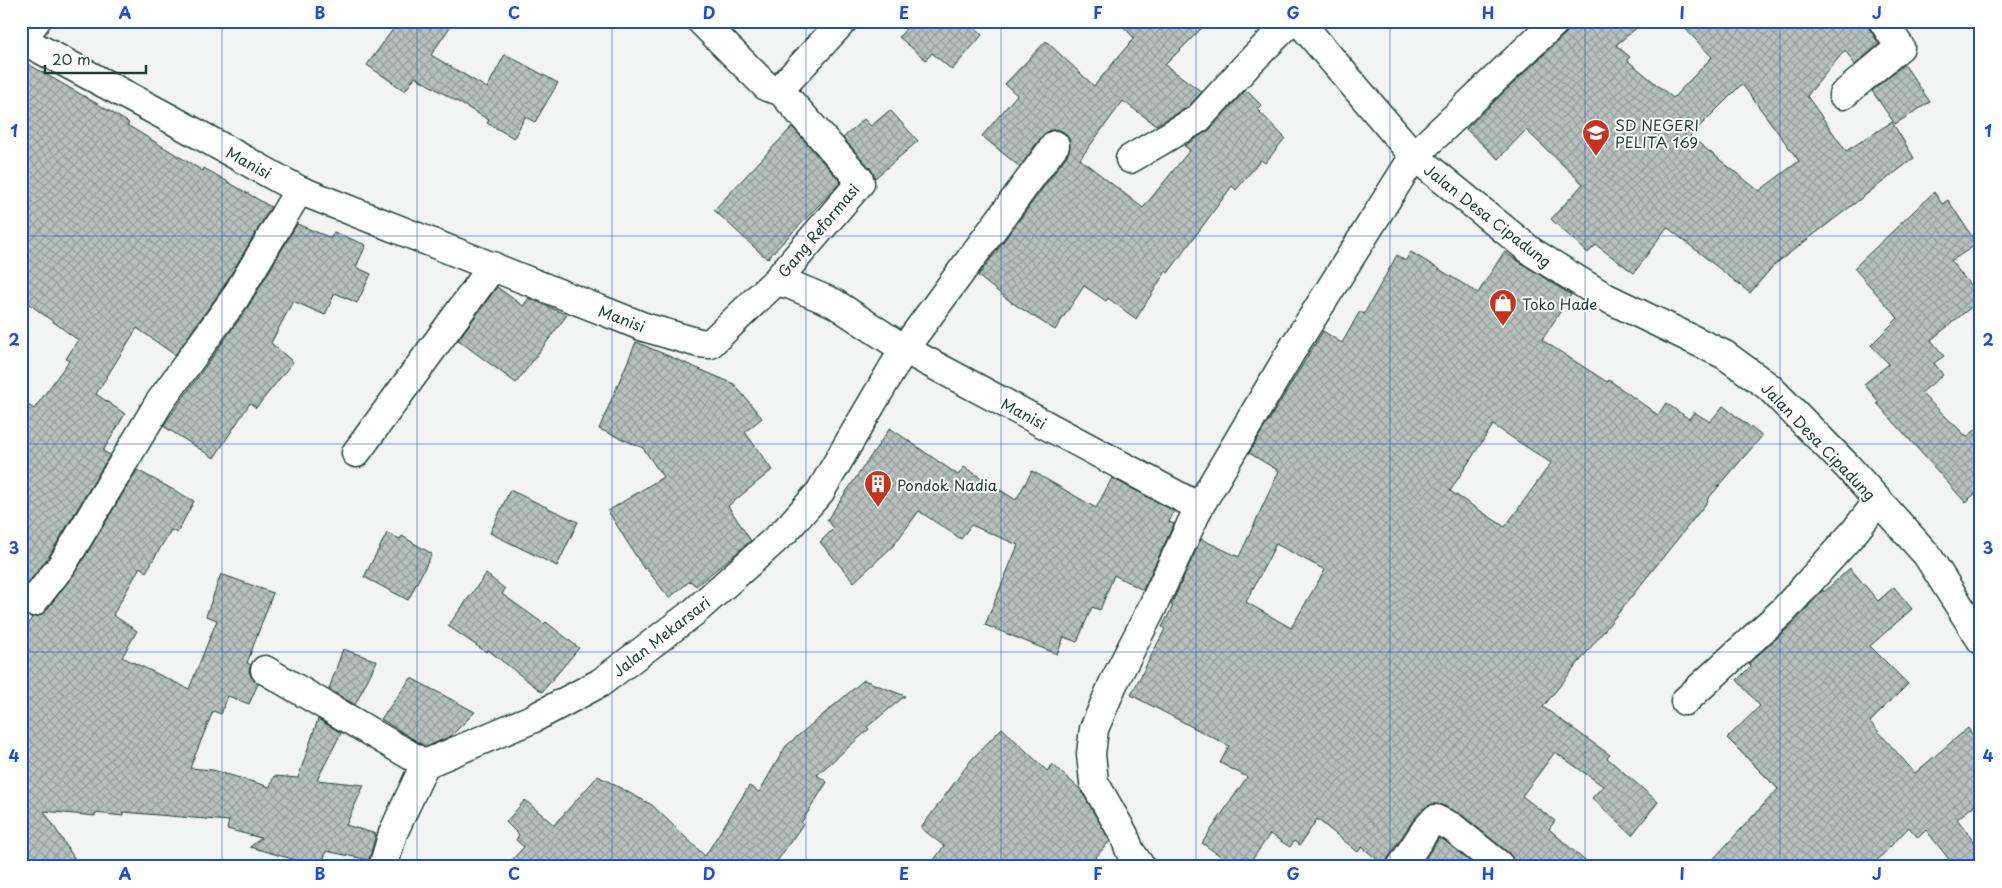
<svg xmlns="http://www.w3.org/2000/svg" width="2002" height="888" font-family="'Playpen Sans',sans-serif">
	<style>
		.building { fill: url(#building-cross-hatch); stroke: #1f3d34; fill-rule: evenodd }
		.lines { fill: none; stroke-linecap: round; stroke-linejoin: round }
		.minor-casing { stroke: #1f3d34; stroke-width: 31 }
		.tertiary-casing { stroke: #1f3d34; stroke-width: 31 }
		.minor { stroke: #fff; stroke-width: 28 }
		.tertiary { stroke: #fff; stroke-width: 28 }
		.grid { fill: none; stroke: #1d4ed8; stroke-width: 1; stroke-opacity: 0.55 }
		.labels { text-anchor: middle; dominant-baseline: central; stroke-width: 4; stroke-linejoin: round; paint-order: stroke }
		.poi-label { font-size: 15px; fill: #1f3d34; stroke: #fff; text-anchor: start }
		.street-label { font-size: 15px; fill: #1f3d34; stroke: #fff }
		.neatline { fill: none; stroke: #1d4ed8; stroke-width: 2 }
		.grid-label { font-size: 16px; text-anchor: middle; font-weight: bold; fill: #1d4ed8 }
	</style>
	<defs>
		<pattern id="building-cross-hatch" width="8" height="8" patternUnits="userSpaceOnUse" patternTransform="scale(1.25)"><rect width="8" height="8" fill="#b7c1bd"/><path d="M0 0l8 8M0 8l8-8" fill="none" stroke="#949e9a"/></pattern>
	</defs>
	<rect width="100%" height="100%" fill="#f2f3f3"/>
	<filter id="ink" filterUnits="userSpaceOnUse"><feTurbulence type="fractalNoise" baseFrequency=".02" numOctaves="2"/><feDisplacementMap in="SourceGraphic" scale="10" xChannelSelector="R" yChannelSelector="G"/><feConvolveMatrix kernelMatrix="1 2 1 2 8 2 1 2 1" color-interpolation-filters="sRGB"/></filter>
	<g filter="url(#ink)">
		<path class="building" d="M399 21H454L431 55 487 88 505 54 558 83 535 122 525 117 514 138 487 123 489 120 415 77 405 91 367 65Z
			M913 21H967L982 35 952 70 932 53 926 60 899 37Z
			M1118 21H1209L1165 65 1202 92 1188 107 1156 125 1123 101 1080 159 1143 208 1190 150 1184 146 1209 130 1246 90 1261 105 1257 109 1285 138 1265 163 1261 160 1236 190 1232 186 1168 273 1166 271 1136 319 1108 298 1106 301 1084 286 1055 330 1011 302 978 276 1068 154 1070 147 1069 139 1064 132 1056 129 1048 131 1042 136 1020 167 982 136 1017 95 1005 84 1046 41 1094 86 1134 38Z
			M1571 21H1645L1616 45 1630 57 1627 60 1673 98 1712 57 1678 21H1867L1870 30 1879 44 1855 65 1845 50 1807 96 1846 151 1892 122 1914 158 1774 265 1750 293 1667 227 1634 273 1596 245 1588 253 1551 219 1583 184 1526 130 1498 159 1466 129 1567 32ZM1742 84 1799 161 1759 191 1690 136Z
			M21 60 101 106 129 123 127 125 203 171 204 168 271 207 222 289 175 355 137 328 96 394 125 414 103 451 110 455 49 556 28 583 21 581V400L34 409 69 361 66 359 78 340 21 298Z
			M1904 64 1930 102 1895 124 1872 91Z
			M890 110 918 141 875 178 871 169 843 138 864 119 871 126Z
			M792 127 841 182 767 259 714 210Z
			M1934 192 1942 204 1948 200 1977 244 1951 261 1981 299 1931 340 1944 356 1934 363 1943 375 1921 393 1967 437 1981 425V489L1965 502 1877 403 1879 402 1864 384 1889 364 1871 345 1898 318 1854 268Z
			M297 224 331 238 334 232 366 245 356 267 371 274 357 303 335 293 325 315 293 301 271 343 293 362 256 408 250 403 214 458 163 426 248 307Z
			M1411 252 1478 293 1504 252 1571 295 1542 340 1607 382 1609 380 1658 415 1666 403 1689 419 1694 412 1710 422 1723 406 1762 436 1707 500 1708 501 1543 707 1610 755 1607 758 1658 802 1632 835 1592 798 1603 786 1555 752 1522 796 1555 821 1549 829 1592 867H1514L1513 859 1509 853 1462 815 1442 805 1432 804 1423 809 1413 820 1388 858 1385 866 1362 847 1358 852 1317 819 1300 845 1294 841 1290 847 1270 834 1247 867H1236L1202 843 1247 777 1220 763 1229 746 1131 695 1165 629 1162 627 1173 606 1171 605 1201 539 1239 557 1279 471 1249 453 1323 331 1342 343 1360 311 1364 314 1397 255 1405 261ZM1493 425 1551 463 1505 527 1450 491ZM1276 544 1325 570 1291 628 1246 602Z
			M497 287 523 306 529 298 567 315 516 383 458 340Z
			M636 342 734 384 762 418 745 432 772 470 728 506 751 541 696 586 690 581 669 598 646 568 644 569 608 511 663 477 643 448 599 429Z
			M890 428 958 475 964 467 1016 500 1032 471 1096 508 1112 478 1174 511 1169 522 1174 524 1143 590 1114 575 1100 610 1092 607 1077 642 1064 637 1057 654 985 625 1018 545 971 525 961 539 919 511 893 546 854 582 820 542 834 528 827 520Z
			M137 470 194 501 177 533 171 530 146 572 140 567 113 615 137 631 122 657 189 689 217 620 206 616 221 574 273 593 247 663 251 665 249 670 251 677 258 684 249 704 228 696 221 714 213 711 190 768 213 770 270 787 274 776 298 778 318 719 341 733 317 780 364 785 346 825 376 834 369 860 326 851 322 867H320L250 847 261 838 227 829 229 821 123 812V816L95 813V816L44 811 80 867H21V641L32 617 39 616 45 612 75 573Z
			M510 490 578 522 557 566 490 533Z
			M387 533 400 539 402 536 432 554 408 600 364 577Z
			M1850 568 1878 601 1894 587 1912 609 1870 646 1908 684 1870 722 1915 773 1968 728 1981 747V800L1957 819 1981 850V867H1955L1926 830 1918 838 1909 827 1871 867H1706L1778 789 1727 738 1760 706 1737 680 1751 666 1749 663 1794 623 1823 590 1824 592Z
			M486 574 505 589 502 594 544 624 546 622 579 648 542 692 488 650 486 652 448 626Z
			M343 649 377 661 355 705 329 689Z
			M411 678 475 712 451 736 426 747 381 719Z
			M864 680 905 696 867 727 869 729 817 775 827 782 801 823 803 824 773 867H505L524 847 516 840 519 835 506 822 525 800 554 825 598 776 652 805 705 856 749 786 759 792 786 746Z
			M1002 728 1047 771 1052 764 1081 790 1110 841 1087 867H929L944 846 921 828 972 759Z
			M1439 838 1444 840 1476 867H1420Z"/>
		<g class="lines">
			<defs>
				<path id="minor" d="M701 21 767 87 774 89 782 87 843 21
					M21 39 169 118 299 190 644 327 699 343 710 344 776 281 791 285 834 303 904 349 1199 507
					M22 39 36 21
					M1843 95 1900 47 1883 21
					M1130 159 1198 119 1250 62 1291 21
					M776 281 860 183 859 179 779 89
					M356 453 493 266
					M21 597 27 601 33 602 62 565 159 403 235 298 299 190
					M265 670 425 764
					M1685 701 1783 611 1855 531 1878 501
					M383 867 393 833 425 764 532 719 600 683 694 612 786 530 820 492 904 349 1055 145
					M1141 867 1130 851 1124 835 1094 782 1091 754 1094 729 1113 684 1150 612 1199 507 1295 345 1414 156 1556 21
					M1401 867 1426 829 1435 819 1452 827 1499 865"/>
				<path id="tertiary" d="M1299 21 1414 156 1532 252 1605 297 1725 355 1769 387 1847 466 1927 555 1981 640"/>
			</defs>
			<use href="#minor" class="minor-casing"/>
			<use href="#tertiary" class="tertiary-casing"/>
			<use href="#minor" class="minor"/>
			<use href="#tertiary" class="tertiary"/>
		</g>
	</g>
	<path class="grid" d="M222 21V867M417 21V867M612 21V867M806 21V867M1001 21V867M1196 21V867M1390 21V867M1585 21V867M1780 21V867M21 236H1981M21 444H1981M21 652H1981"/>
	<defs>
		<symbol id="school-pin" viewBox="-11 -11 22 30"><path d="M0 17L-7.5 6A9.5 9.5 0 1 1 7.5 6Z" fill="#c8321e" stroke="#fff"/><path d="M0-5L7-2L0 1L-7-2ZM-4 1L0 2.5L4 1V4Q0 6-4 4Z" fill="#fff"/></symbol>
		<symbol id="shop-pin" viewBox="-11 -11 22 30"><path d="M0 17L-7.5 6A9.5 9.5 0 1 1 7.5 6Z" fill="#c8321e" stroke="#fff"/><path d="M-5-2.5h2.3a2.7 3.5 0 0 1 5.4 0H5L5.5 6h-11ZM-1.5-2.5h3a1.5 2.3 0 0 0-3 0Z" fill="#fff"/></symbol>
		<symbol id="building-pin" viewBox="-11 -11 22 30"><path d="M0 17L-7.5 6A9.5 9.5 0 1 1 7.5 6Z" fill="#c8321e" stroke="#fff"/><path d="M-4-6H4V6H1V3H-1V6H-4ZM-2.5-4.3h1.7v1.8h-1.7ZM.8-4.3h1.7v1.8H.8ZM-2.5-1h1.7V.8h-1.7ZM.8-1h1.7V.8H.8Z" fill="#fff"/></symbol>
	</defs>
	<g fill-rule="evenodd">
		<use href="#school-pin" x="1580" y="117" width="32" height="43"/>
		<use href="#shop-pin" x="1487" y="287" width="32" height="43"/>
		<use href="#building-pin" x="862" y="468" width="32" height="43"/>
	</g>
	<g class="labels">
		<g class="poi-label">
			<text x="1615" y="124">SD NEGERI<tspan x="1615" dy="17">PELITA 169</tspan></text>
			<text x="1522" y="303">Toko Hade</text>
			<text x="897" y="484">Pondok Nadia</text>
		</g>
		<g class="street-label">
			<text transform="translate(249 162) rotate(29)">Manisi</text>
			<text transform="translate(1488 215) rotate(38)">Jalan Desa Cipadung</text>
			<text transform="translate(818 230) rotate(-50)">Gang Reformasi</text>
			<text transform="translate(622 318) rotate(21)">Manisi</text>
			<text transform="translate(1024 413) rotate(28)">Manisi</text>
			<text transform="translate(1819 441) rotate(46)">Jalan Desa Cipadung</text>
			<text transform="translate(661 636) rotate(-38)">Jalan Mekarsari</text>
		</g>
	</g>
	<rect width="2002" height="888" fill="none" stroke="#fff" stroke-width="55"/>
	<path d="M45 65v8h101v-8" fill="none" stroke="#1f3d34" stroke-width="2.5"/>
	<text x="52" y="65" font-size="15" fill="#1f3d34" stroke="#ffffff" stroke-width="4" paint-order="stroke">20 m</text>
	<rect x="28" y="28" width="1946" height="832" class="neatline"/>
	<g class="grid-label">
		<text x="125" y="19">A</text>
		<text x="320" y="19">B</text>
		<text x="514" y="19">C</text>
		<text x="709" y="19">D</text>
		<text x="904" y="19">E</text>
		<text x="1098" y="19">F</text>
		<text x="1293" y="19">G</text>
		<text x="1488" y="19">H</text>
		<text x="1682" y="19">I</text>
		<text x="1877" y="19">J</text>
		<text x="14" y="137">1</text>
		<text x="1988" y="137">1</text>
		<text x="14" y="346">2</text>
		<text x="1988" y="346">2</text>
		<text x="14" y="554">3</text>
		<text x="1988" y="554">3</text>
		<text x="14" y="762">4</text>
		<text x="1988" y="762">4</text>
		<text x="125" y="880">A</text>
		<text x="320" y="880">B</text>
		<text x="514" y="880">C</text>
		<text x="709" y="880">D</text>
		<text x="904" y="880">E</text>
		<text x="1098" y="880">F</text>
		<text x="1293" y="880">G</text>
		<text x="1488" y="880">H</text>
		<text x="1682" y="880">I</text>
		<text x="1877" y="880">J</text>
	</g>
</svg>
